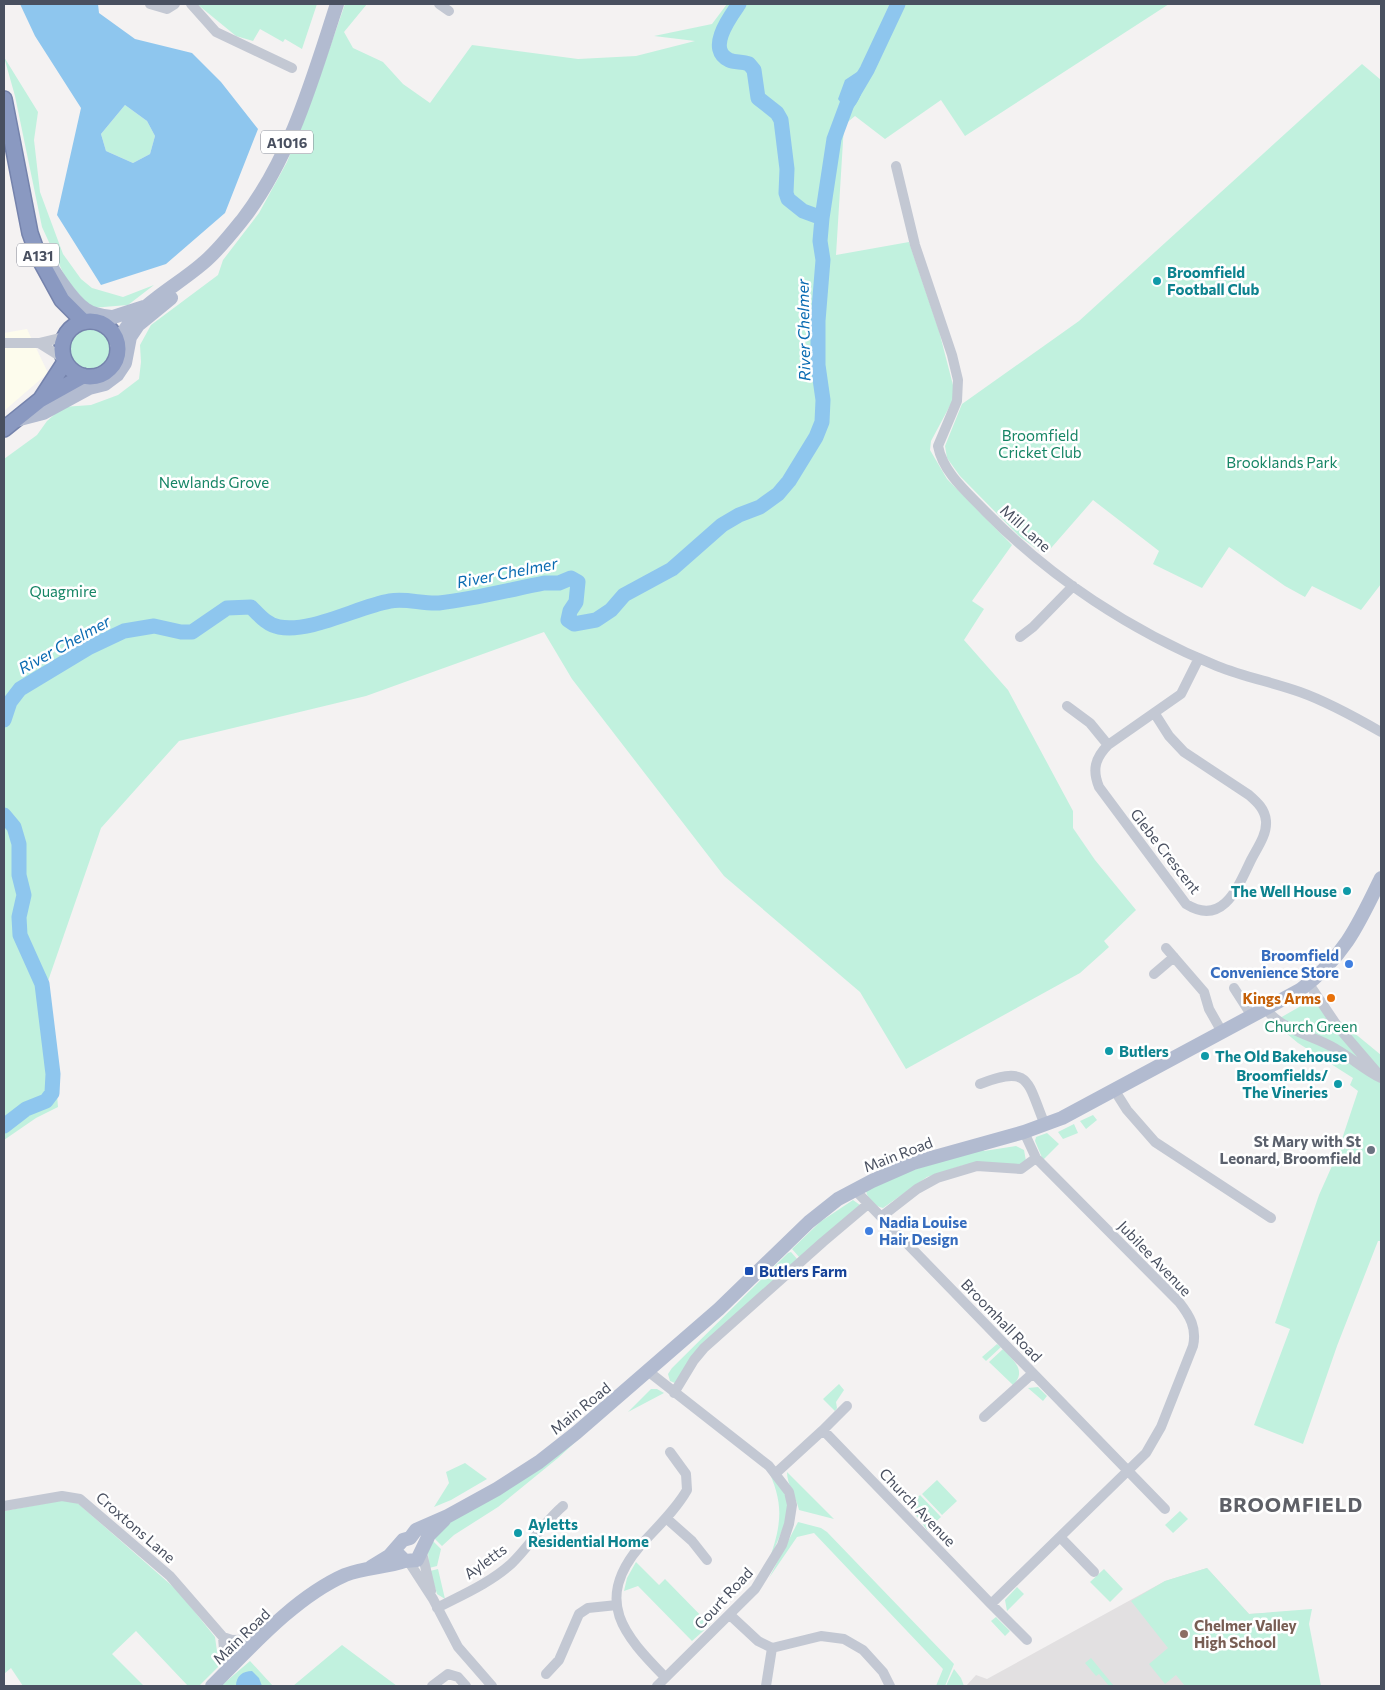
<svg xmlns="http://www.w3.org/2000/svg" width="1385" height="1690" font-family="Commissioner,sans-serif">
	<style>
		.commercial { fill: #fdfced }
		.education { fill: #e2e0e1 }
		.green { fill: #c1f1de }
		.water { fill: #8ec6ee; fill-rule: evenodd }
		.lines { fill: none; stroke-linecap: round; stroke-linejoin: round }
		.river { stroke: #8ec6ee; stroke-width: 15 }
		.highway-casing { stroke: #7583ac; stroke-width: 18 }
		.minor { stroke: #c3c8d3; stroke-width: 10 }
		.major { stroke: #b2bbd0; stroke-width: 14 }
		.highway { stroke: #8a99c1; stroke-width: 15 }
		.culture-dot { fill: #0f9aa8; stroke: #fff; stroke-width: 2 }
		.shop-dot { fill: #3f7fe0; stroke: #fff; stroke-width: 2 }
		.food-dot { fill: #e8710a; stroke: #fff; stroke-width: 2 }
		.worship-dot { fill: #6b7280; stroke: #fff; stroke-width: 2 }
		.transit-dot { fill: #1a4fb4; stroke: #fff; stroke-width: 2 }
		.education-dot { fill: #8d6e63; stroke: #fff; stroke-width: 2 }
		.labels { text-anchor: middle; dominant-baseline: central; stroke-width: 5; stroke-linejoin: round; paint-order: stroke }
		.shield { fill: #fff; stroke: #808490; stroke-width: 1 }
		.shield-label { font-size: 14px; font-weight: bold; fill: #495060 }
		.culture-label { font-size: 15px; font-weight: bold; fill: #0d838f; stroke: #fff; text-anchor: start }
		.park-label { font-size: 15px; fill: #168565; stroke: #fff }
		.street-label { font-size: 15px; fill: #495060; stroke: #fff }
		.shop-label { font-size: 15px; font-weight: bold; fill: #366cbe; stroke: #fff; text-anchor: end }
		.food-label { font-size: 15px; font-weight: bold; fill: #c56008; stroke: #fff; text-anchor: end }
		.worship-label { font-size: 15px; font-weight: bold; fill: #5b616d; stroke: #fff; text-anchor: end }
		.transit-label { font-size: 15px; font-weight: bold; fill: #164399; stroke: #fff; text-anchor: start }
		.education-label { font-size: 15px; font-weight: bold; fill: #785e54; stroke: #fff; text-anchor: start }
		.water-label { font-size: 16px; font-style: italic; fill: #0a6bb2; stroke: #fff }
		.district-label { font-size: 20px; font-weight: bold; letter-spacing: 1px; fill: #5e6067; stroke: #fff }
	</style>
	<rect width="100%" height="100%" fill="#f4f2f2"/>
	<path class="commercial" d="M27 329 48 373 4 411V333Z"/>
	<path class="education" d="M1207 1568 1249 1614 1295 1611 1308 1686H966L976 1675 987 1679 1165 1581Z"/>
	<path class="green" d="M197 4H317L302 49 285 39 283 42 260 29 253 41 236 36Z
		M345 4H367L344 32 353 48 383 62 403 84 430 103 472 45 578 59 636 56 695 41 654 36 712 24 727 4H1169L965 136 941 100 885 139 855 116 844 125 836 255 909 242 939 331 954 389 953 400 931 441 930 450 947 479 1012 545 972 601 984 609 964 640 1008 690 1073 811V828L1095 860 1136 910 1104 941 1109 947 1080 973 906 1069 860 992 724 876 572 679 544 632 366 696 179 741 101 828 48 981 58 1107 36 1118 4 1140V459L37 435 47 421 63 407 91 405 118 395 139 379 141 362 140 345 151 325 218 275 223 260 259 213 287 162 311 102Z
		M4 57 38 112 34 140 40 192 63 254 81 279 92 288 123 297 154 285 128 305 91 308 66 279 42 227 15 96Z
		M1362 64 1381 80V584L1361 610 1312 586 1305 597 1285 586 1229 547 1202 588 1153 564 1159 551 1093 500 1045 555 1019 536 960 476 947 458 945 446 962 404 1079 321Z
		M125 105 147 121 155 136 150 154 133 163 106 151 101 134Z
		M69 349a22 22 0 1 1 44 0a22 22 0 1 1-44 0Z
		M1313 999 1381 1055V1241H1378L1337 1346 1303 1444 1254 1425 1290 1329 1275 1323 1319 1195 1336 1157 1358 1091 1350 1085 1353 1078 1298 1043 1273 1022Z
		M1093 1115 1097 1120 1086 1129 1080 1121Z
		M1074 1124 1078 1133 1063 1139 1058 1132Z
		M1047 1133 1059 1144 1043 1160 1035 1141 1036 1137Z
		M1016 1146 1024 1150 1026 1161 1021 1164 964 1165 927 1177 883 1208C876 1207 867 1198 866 1191L896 1175 983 1149 984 1151Z
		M853 1200 860 1205 800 1258 792 1249 820 1222Z
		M791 1252 798 1260 675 1383 670 1381 668 1374 672 1368 788 1253Z
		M997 1344 1001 1347 986 1361 982 1357Z
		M1003 1349C1014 1361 1027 1371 1013 1385L989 1362Z
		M839 1384 844 1390 836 1402 837 1408 835 1411 823 1399Z
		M1038 1387 1047 1396 1043 1401 1028 1388Z
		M651 1389H657L664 1393 628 1412Z
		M583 1435 558 1458 498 1507 454 1535 442 1546 433 1537 450 1522Z
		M465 1463 487 1479 451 1500 434 1507 449 1483 446 1472Z
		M766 1466 789 1500 787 1519 767 1566C781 1527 786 1505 766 1466Z
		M787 1472 834 1519 799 1510C796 1496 787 1485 787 1472Z
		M937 1480 957 1501 942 1515 922 1494Z
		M920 1495 941 1517 927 1530 909 1506Z
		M69 1499 74 1500 178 1591 215 1637 219 1666 199 1686H188L136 1631 112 1654 144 1686H23L11 1668 4 1674V1511Z
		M1180 1511 1188 1519 1173 1533 1165 1525Z
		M798 1522 821 1528 827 1532 954 1664 945 1686H936L943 1669 814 1533 797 1537 769 1578Z
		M431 1539 441 1549 437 1566 429 1568 428 1552Z
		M636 1562 659 1585 665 1579 710 1625 692 1641 638 1586 624 1591 627 1578Z
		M1207 1568 1249 1614 1312 1609 1309 1624 1321 1686H1185L1176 1675 1165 1684 1149 1664 1168 1648 1131 1601 1165 1581Z
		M438 1569 445 1599 437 1594 430 1571Z
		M1104 1569 1123 1589 1110 1602 1090 1582Z
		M1017 1587 1024 1594 1007 1611 1005 1600Z
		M996 1617 1010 1631 1005 1636 991 1621Z
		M342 1645 397 1686H408H293Z
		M1091 1658 1114 1686H1109L1099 1674 1096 1676 1085 1663Z
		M250 1661 273 1686H221Z
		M954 1669 961 1678 964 1686H946Z"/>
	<path class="water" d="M20 4H98L99 13 135 39 192 53 221 82 258 129 225 213 166 264 101 285 57 215 81 108 35 36ZM125 105 147 121 155 136 150 154 133 163 106 151 101 134Z
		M860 70 869 72C862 85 863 97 853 108L841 103 838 99 845 80Z
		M252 1671 259 1678 262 1686H236C236 1676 243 1671 252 1671Z"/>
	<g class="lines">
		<path class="river" d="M739 4C730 17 706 49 729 60 735 63 742 61 749 64L754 70 758 98 777 113 781 120 787 169 786 193 788 199 803 211 822 218
			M4 720 10 702 20 689 88 648 124 631 154 626 181 632H192L227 608 251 607C259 615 267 625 279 627 311 633 357 607 390 601 406 598 422 604 439 603 474 599 509 590 544 583H559L571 578 578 582 576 602 570 611 568 620 574 624 596 620 611 610 624 595 672 569 722 525 739 515 760 507 778 494 789 481 816 437 822 422 823 400 818 365V321L823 260 820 241 822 218 834 139 847 104 867 70 898 4
			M4 815 14 827 19 844V875L24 895 19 917 20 935 42 984 53 1074 52 1093 46 1101 26 1109 4 1126"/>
		<defs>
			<path id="highway" d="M4 99 30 233 39 258 62 300 84 322
				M62 349a28 28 0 1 1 56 0a28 28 0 1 1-56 0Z
				M41 399 65 362
				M4 429 40 400 83 376"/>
		</defs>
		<use href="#highway" class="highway-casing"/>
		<path class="minor" d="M150 4 167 9 175 4
			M191 4 216 32 292 68
			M439 4 449 11
			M896 166 915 245 952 355 958 380 957 401 938 446C943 473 968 493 986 512 1051 578 1131 631 1217 666 1244 677 1272 682 1300 692 1328 702 1355 717 1381 732
			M4 343H39L64 337
			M39 343 63 358
			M1020 637 1033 627 1073 586
			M1067 706 1090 723 1108 745
			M1155 714 1169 736 1184 752 1249 795C1257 802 1265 809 1266 821 1267 835 1257 848 1251 860 1238 887 1223 927 1186 904L1099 787C1092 770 1095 758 1108 745L1181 694 1199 658
			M1166 948 1204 992 1209 1009 1222 1032
			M1154 974 1174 957
			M1309 984 1338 1027 1381 1077
			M1234 988 1252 1016
			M1266 1009C1282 1031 1314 1035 1336 1049 1352 1058 1364 1070 1381 1078
			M980 1084C1031 1064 1027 1082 1045 1125
			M1115 1091 1127 1110 1155 1142 1271 1218
			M855 1190 1165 1509
			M881 1217 917 1189 937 1178 977 1166 1021 1169 1036 1158
			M649 1372 769 1466 789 1492 792 1505 789 1524 782 1545 755 1589 657 1686
			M674 1393 694 1360 704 1348 823 1242 868 1204
			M984 1417 1032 1374
			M823 1430 847 1406
			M776 1473 823 1430 991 1604 1146 1453 1161 1427 1193 1346C1197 1328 1190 1316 1179 1302L1036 1158 1024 1132
			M4 1506 62 1496 80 1499 170 1576 223 1637 232 1640 261 1639
			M666 1518 692 1541 707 1560
			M1060 1537 1094 1572
			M422 1553 431 1591
			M409 1562 433 1599 458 1647 492 1686
			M991 1604 1027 1640
			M437 1608C462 1595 490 1583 511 1564 530 1546 543 1523 563 1506
			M730 1615 758 1641 772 1648 821 1636 844 1639 863 1650 883 1672 890 1686
			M223 1637 226 1673
			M546 1674 559 1660 579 1614 588 1608 617 1605
			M665 1677C624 1635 593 1601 640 1546 656 1528 675 1511 687 1490L686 1474 670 1452
			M432 1686 448 1674 458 1677 466 1686
			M766 1686 772 1648"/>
		<path class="major" d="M45 255C52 270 72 300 85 309 93 315 103 316 112 317
			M104 320 144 307
			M117 344C133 307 173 289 202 264 217 252 231 234 243 219 291 157 313 77 337 4
			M16 420 43 413 89 388 105 384 117 375 125 363 130 337 138 325 171 298
			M399 1555 405 1561 417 1560 429 1535 444 1520
			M371 1567 389 1556 403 1540 410 1538 416 1530 448 1516 497 1489 539 1462 576 1433 719 1309 809 1222 838 1199 872 1181 913 1163 1024 1132 1062 1118 1300 990C1344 957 1358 926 1381 878
			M212 1686C250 1648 295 1597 345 1575 365 1567 385 1568 405 1561"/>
		<use href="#highway" class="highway"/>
	</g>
	<g class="culture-dot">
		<circle cx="1157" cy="281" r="5"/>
		<circle cx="1347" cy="891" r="5"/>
		<circle cx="1109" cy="1051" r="5"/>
		<circle cx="1205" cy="1056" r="5"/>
		<circle cx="1338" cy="1084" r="5"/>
		<circle cx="518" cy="1533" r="5"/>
	</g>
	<g class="shop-dot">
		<circle cx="1349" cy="964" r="5"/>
		<circle cx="869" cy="1231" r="5"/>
	</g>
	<circle class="food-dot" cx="1331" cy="998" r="5"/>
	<circle class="worship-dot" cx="1371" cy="1150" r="5"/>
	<rect class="transit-dot" x="744" y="1266" width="10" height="10" rx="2.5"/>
	<circle class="education-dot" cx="1184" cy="1634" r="5"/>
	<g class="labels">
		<g class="shield">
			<rect x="261" y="130.5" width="52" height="23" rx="4"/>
			<rect x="17" y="243.5" width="42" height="23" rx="4"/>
		</g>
		<g class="shield-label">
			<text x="287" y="142">A1016</text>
			<text x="38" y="255">A131</text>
		</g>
		<g class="culture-label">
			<text x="1167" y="272">Broomfield<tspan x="1167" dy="17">Football Club</tspan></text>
			<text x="1337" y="891" text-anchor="end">The Well House</text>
			<text x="1119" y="1051">Butlers</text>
			<text x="1215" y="1056">The Old Bakehouse</text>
			<text x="1328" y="1075" text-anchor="end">Broomfields/<tspan x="1328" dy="17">The Vineries</tspan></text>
			<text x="528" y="1524">Ayletts<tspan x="528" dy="17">Residential Home</tspan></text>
		</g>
		<g class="park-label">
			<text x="1040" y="435">Broomfield<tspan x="1040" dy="17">Cricket Club</tspan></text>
			<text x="1282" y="462">Brooklands Park</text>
			<text x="214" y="482">Newlands Grove</text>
			<text x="63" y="591">Quagmire</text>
			<text x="1311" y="1026">Church Green</text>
		</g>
		<g class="street-label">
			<text transform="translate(1026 528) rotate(42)">Mill Lane</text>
			<text transform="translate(1166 851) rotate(52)">Glebe Crescent</text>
			<text transform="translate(898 1154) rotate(-21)">Main Road</text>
			<text transform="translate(1155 1258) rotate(46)">Jubilee Avenue</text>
			<text transform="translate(1002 1320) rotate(46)">Broomhall Road</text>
			<text transform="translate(580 1408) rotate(-39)">Main Road</text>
			<text transform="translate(918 1507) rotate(46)">Church Avenue</text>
			<text transform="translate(136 1527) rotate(41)">Croxtons Lane</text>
			<text transform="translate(485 1561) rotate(-36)">Ayletts</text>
			<text transform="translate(723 1598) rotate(-47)">Court Road</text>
			<text transform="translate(241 1636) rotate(-44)">Main Road</text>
		</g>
		<g class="shop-label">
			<text x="1339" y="955">Broomfield<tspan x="1339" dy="17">Convenience Store</tspan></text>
			<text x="879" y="1222" text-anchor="start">Nadia Louise<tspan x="879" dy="17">Hair Design</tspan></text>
		</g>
		<g class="food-label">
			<text x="1321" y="998">Kings Arms</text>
		</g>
		<g class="worship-label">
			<text x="1361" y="1141">St Mary with St<tspan x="1361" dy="17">Leonard, Broomfield</tspan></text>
		</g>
		<g class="transit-label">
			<text x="759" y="1271">Butlers Farm</text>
		</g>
		<g class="education-label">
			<text x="1194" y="1625">Chelmer Valley<tspan x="1194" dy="17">High School</tspan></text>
		</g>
		<g class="water-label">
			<text transform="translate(803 330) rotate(-91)">River Chelmer</text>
			<text transform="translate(507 572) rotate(-11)">River Chelmer</text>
			<text transform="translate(64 644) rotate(-29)">River Chelmer</text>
		</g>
		<g class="district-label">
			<text x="1291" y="1504">BROOMFIELD</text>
		</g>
	</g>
	<rect width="1385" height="1690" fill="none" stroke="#495060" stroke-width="10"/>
</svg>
